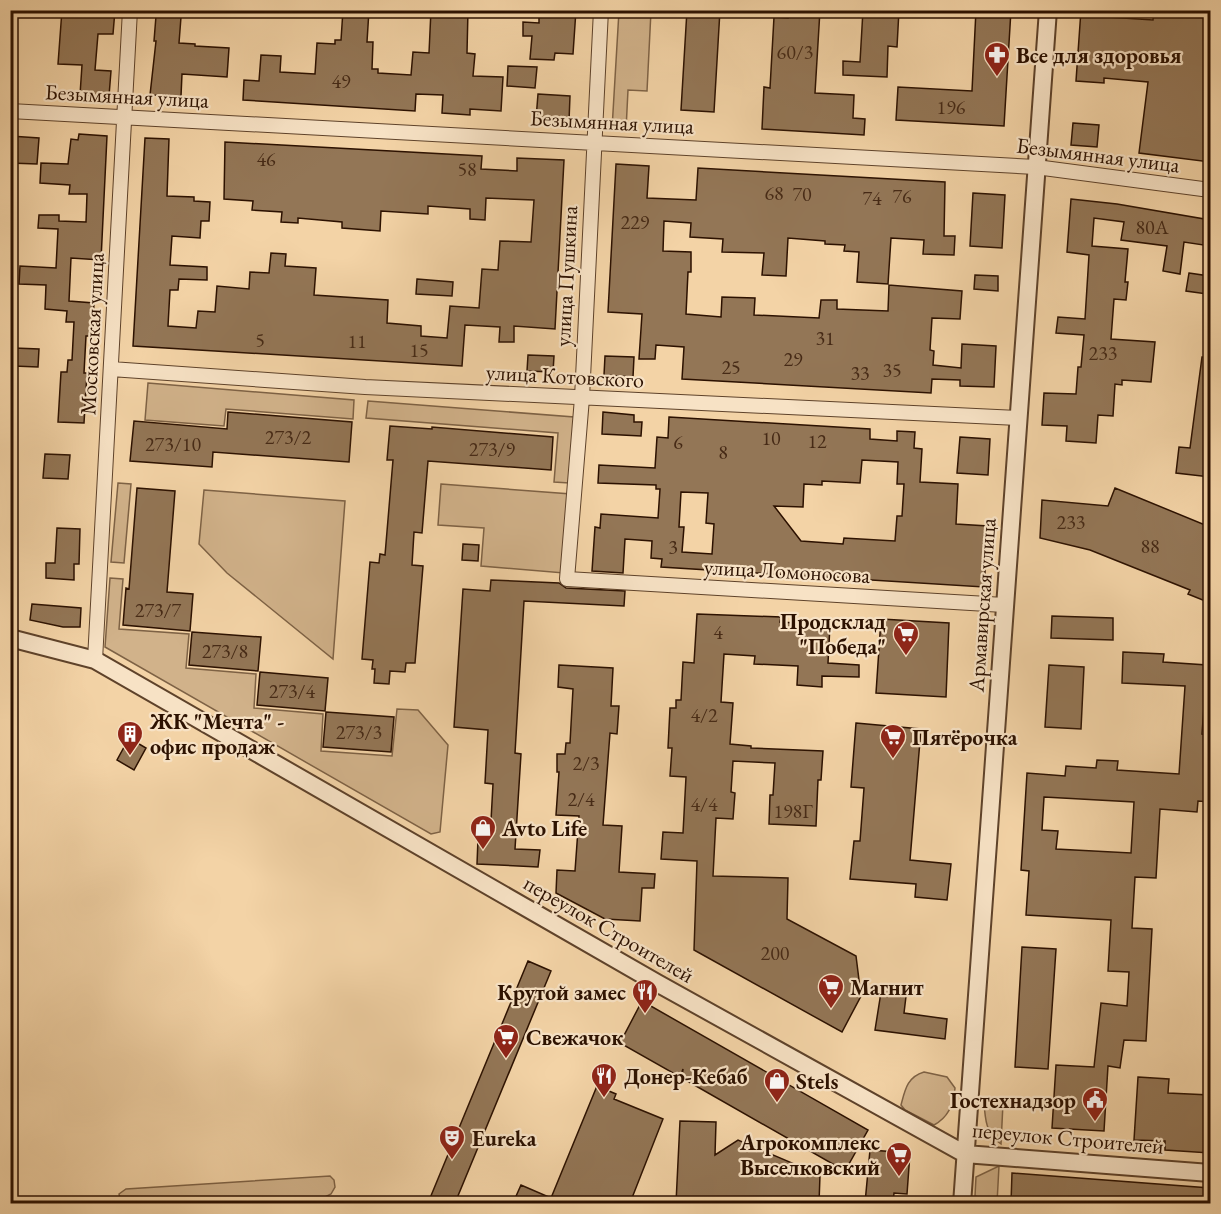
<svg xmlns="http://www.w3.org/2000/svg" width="1221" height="1214" font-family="'EB Garamond',serif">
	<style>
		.green { fill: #d1b28a; stroke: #7e6245; stroke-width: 1.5 }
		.building { fill: #937656; stroke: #2c1100; stroke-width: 1.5; fill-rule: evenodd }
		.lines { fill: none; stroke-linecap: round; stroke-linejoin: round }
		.minor-casing { stroke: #5e422a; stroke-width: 16 }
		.tertiary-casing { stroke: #5e422a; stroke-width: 20 }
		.minor { stroke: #f7e2c5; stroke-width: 14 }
		.tertiary { stroke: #f7e2c5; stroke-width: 16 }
		.labels { text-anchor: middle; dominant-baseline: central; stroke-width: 4.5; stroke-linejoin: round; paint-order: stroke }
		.number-label { font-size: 20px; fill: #462a16 }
		.poi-label { font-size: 22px; font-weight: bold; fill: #2c1100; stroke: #f7e2c5; text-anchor: start }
		.street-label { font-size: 22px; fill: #2c1100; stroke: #f7e2c5 }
	</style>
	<rect width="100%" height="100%" fill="#f3d3a6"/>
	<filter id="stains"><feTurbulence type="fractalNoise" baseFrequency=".00333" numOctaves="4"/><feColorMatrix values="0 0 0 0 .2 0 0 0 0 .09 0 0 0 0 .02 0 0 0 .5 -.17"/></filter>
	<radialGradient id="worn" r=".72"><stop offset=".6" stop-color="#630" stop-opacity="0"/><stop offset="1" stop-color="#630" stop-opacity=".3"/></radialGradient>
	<path class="green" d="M619 11H651L647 91 628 90 626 130 612 129Z
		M148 383 354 400 353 419 226 409 224 426 145 420Z
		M368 401 574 417 569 483 554 482 558 433 366 418Z
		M118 483 131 484 124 563 111 562Z
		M441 484 571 494 564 573 481 566 484 528 438 525Z
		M204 490 345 501 333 659 227 573 199 544Z
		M110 578 123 579 119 629 189 634 186 668 256 674 254 708 323 714 321 751 392 756 397 709 418 710 448 745 440 832 431 834 105 647Z
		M924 1072 947 1077 955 1088C954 1104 949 1117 934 1125L905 1110 901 1105C905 1090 907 1077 924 1072Z
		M984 1102 1003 1103 1001 1144C986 1134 985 1119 984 1102Z
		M999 1166 997 1203H992L975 1196 976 1177Z
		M330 1176 334 1180 335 1187 331 1194 325 1197 202 1203 138 1204 125 1201 120 1198 119 1194 126 1189Z"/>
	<path class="building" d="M62 10H115L113 34H98L95 70 111 71 109 96 80 95 82 65 58 64Z
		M343 10H369L367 42H373L372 69H378V73L411 75 413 52 429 53 431 10H468L467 53 475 54 473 76 503 77 501 111 470 109V115L442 113 443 95 416 94 415 111 243 100 244 80 259 81 261 55 281 56 280 72 315 74 317 43 335 44V40H341Z
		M539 10H576L573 54 555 53 554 60 530 59 532 36H523V22L539 23Z
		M687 10H720L714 112 681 110Z
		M788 10H820L815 93 854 95 853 118 865 119 864 135 762 129 764 87 770 88 774 17 788 18Z
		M863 10H899L897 47 888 46 887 77 843 75V61L860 62Z
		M976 10H1011L1004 126 896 120 898 87 972 91Z
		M1081 10H1109L1108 17 1153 20 1154 10H1207L1204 36 1210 37V162L1139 153 1148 82 1104 78V83L1076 81Z
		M156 16 181 17 179 43 195 44V46L229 48 227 77 182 74 181 96 150 95 156 41H154Z
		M508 66 537 67 535 88 507 86Z
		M538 94 570 96 569 121 536 119Z
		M1073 123 1099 125 1097 147 1071 145Z
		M79 134 107 136 101 260 71 258 69 301 94 303 92 336H86L84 373H87L84 423 58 422 61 372H67L68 360H72L74 322H66L67 311 45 309 46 285 19 284 20 266 56 268 58 229 38 228 39 215H59V221L86 222 87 194H69L70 185 40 183 41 163 68 164 71 139 78 140Z
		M10 136 39 138 37 164 10 163Z
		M145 138 169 139 167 196 194 197V201L210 202 209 221H201L200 238 172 236 170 265 207 267V280L179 279 178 290H170L168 326 196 328 198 311 215 312 217 286 249 289 250 272 269 273 271 253 286 254 285 266 316 268 314 295 388 300 387 323 421 326V336L447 338 450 306 479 308 482 269 498 270 500 241 531 242 534 200 486 198 485 220 470 219V209L428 206V214L381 211 380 231 342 228V222L298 218V223L281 222 282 212 252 210 253 201 224 199 225 142 482 156 481 169 517 171V158L564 160 555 329 514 326V342H499L500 327 465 325 462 366 133 346Z
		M616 164 649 166 647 198 696 200 698 168 945 182 944 236H955L954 255 923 254 924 240 891 238 888 284 857 282 859 252 844 251 845 245 825 244V241L788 238 786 276 762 275 764 253 722 252 723 239 690 237 691 223 664 221 663 251 691 252V272H688L686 314 721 317 722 297 755 298 754 315 819 318 821 300H837V309L888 311 889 285 962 291 960 319 932 318 930 350 934 351 933 365 961 368 962 344 996 346 994 387 960 386V380L932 379 931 393 682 379 684 347 656 345 655 359H639L642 314 608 312Z
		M973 193 1005 195 1002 248 970 246Z
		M1071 199 1117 204 1210 220V246L1184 242 1180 274 1163 271 1167 246 1121 240 1124 222 1094 218 1092 246 1128 249 1125 282H1128L1126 300 1114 299 1111 339 1155 342 1151 382 1122 380V385L1115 384 1113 416 1098 415 1096 443 1066 441 1067 426 1042 425 1044 393 1076 394 1078 367H1081L1084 335 1056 333 1058 317 1085 319 1089 255 1067 252Z
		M1189 273 1209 276 1207 294 1186 291Z
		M975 275 998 276V291L974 289Z
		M417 279 453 282 452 296 416 294Z
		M14 348 39 349 38 367 14 366Z
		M528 355 554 356 553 372 527 371Z
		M605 356 634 357 633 377 604 375Z
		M1202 357 1210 358V477L1176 473 1179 447 1190 448Z
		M228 412 352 422 349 462 213 452 212 467 130 461 134 421 227 429Z
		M603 412 634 415V422H642L641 436 602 434Z
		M669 417 870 429V439L897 441V431L915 432 914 448 922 449 920 482 958 484 956 524 988 526 984 587 661 567 662 559 651 558 652 541 625 539 623 573 592 571 595 527 600 528 601 514 658 518 660 489H656V485L598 483 599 465 655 468 657 437 668 438ZM862 460 898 462 897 484H904L902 516H897L895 541 844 538 843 544 801 541 774 506 803 507 804 484 822 485V481L860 483ZM681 492 708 493 706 523 714 524 712 554 682 552 684 527H679Z
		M390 426 432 429V427L553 437 551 470 428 461 422 533 414 532 412 565 423 566 415 663H406L405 672 390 671 389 684 374 683 375 669H372L373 660 362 659 370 562 379 563 380 554 385 555 393 460H387Z
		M960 437 990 439 988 475 957 473Z
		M45 454 70 455 68 479 43 478Z
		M137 488 175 491 167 592 193 594 190 631 123 625 126 588 129 589Z
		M1115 488 1210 527V603L1188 594 1190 590 1090 550 1040 538 1042 500 1108 506Z
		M57 528 80 529 79 564H74V580L46 578V563H55Z
		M463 544 479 545 478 561 462 560Z
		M491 580 559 583 566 588 625 591 624 606 524 601 515 753 521 754 515 849 540 850 538 867 477 864 478 839H490L493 784 485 783 488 730 454 727 463 589 490 591Z
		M32 604 81 608 80 627H63L30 620Z
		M697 614 781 617 780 622 830 625 828 663 859 665V677L822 676V687L797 685 798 666 754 664 755 656 724 654 721 702 733 703 730 744 751 746V748L823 751 821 780H818L816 826 769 824 770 795H773L775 763 733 761 731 792 735 793 733 819 716 818 713 876 788 878 787 919 856 956 861 996 842 1032 694 950 697 861 661 859 663 832 683 833 686 777 670 776 672 748H668L670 708H676V700H681L683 662 694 663Z
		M1052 616 1113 618V640L1051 638Z
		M881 619 949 623 946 697 876 693Z
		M192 632 261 637 258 671 189 665Z
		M1123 652 1164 654 1163 662 1207 665 1202 734 1210 735V802L1198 801 1197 812 1160 809 1156 878 1135 877 1132 928 1152 929 1146 1041 1124 1040 1120 1068 1108 1066 1104 1131 1052 1128 1056 1065 1094 1067 1101 1003 1127 1006 1129 972 1108 971 1111 920 1026 915 1029 871 1021 870 1027 773 1065 776 1066 766 1096 768 1097 760 1118 761 1117 770 1179 774 1185 686 1122 683ZM1044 797 1134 802 1131 853 1056 849 1058 831 1042 830Z
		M559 665 613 668 611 706H619L617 734 610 733 603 825 622 826 619 872 655 874 654 888H642L640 921 605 919 556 893 557 870 575 871 579 816 556 815 559 772H557V754H565L566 743H570L573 689 558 687Z
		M1049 665 1084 667 1081 729 1045 727Z
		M260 672 328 678 325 711 257 705Z
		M326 712 394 717 391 752 323 747Z
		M856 723 921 729 910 860 951 864 947 900 915 897 916 884 850 879 854 841H860L864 788 851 787Z
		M129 738 146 748 134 770 117 760Z
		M1022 947 1056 949 1048 1069 1015 1067Z
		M528 961 551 971 455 1203H428Z
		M882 986 907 988 904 1013 947 1019 945 1039 875 1030Z
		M642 1001 868 1130 845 1171 682 1078 683 1069 680 1077 620 1043Z
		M1138 1077 1169 1079 1168 1093 1210 1095V1153L1165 1150V1141L1134 1140Z
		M597 1086 616 1094 614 1099 663 1119 630 1203H513L521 1185 551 1198Z
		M680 1121 716 1122 715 1155 738 1140 820 1175 819 1203H676Z
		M870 1150 910 1153 907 1194 894 1193 893 1203H865Z
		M1012 1173 1210 1188V1203H1100L1030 1198 1029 1203H1011Z"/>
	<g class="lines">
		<defs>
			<path id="minor" d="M601 10 582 398 567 579 1004 605
				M10 111 1036 167 1210 190
				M111 369 365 387 1018 418
				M95 660 130 10"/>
			<path id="tertiary" d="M10 638 95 660 657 983 965 1154 1210 1173
				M962 1204 1048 10"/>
		</defs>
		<use href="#minor" class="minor-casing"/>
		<use href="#tertiary" class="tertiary-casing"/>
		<use href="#minor" class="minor"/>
		<use href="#tertiary" class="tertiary"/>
	</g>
	<defs>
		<symbol id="pharmacy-pin" viewBox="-11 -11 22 30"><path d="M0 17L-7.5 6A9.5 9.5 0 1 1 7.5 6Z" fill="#8f2418" stroke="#f7e2c5"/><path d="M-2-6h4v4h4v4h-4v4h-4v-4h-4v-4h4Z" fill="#fff"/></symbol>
		<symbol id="supermarket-pin" viewBox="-11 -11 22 30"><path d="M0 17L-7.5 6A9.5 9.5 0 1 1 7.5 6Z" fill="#8f2418" stroke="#f7e2c5"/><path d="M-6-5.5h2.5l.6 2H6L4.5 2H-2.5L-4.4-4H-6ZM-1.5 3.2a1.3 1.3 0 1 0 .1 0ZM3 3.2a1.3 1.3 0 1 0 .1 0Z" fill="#fff"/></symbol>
		<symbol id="building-pin" viewBox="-11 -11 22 30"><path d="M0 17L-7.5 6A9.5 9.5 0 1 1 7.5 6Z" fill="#8f2418" stroke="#f7e2c5"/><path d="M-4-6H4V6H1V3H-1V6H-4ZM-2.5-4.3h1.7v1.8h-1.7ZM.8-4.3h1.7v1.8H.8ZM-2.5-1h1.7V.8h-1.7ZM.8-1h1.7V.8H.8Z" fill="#fff"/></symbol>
		<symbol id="shop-pin" viewBox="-11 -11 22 30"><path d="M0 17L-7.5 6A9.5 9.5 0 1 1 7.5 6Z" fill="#8f2418" stroke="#f7e2c5"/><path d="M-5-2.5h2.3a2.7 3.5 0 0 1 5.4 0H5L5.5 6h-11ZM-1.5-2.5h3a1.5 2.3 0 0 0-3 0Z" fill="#fff"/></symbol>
		<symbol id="restaurant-pin" viewBox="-11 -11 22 30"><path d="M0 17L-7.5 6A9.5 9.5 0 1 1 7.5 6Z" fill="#8f2418" stroke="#f7e2c5"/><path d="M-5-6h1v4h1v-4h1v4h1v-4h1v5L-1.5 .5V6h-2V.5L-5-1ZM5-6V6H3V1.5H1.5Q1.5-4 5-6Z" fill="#fff"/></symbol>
		<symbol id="civic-pin" viewBox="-11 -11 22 30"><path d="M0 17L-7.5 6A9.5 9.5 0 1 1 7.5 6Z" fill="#8f2418" stroke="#f7e2c5"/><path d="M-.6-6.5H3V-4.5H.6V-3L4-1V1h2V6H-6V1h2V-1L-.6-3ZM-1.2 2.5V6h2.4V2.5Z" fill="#fff"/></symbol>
		<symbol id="theatre-pin" viewBox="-11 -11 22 30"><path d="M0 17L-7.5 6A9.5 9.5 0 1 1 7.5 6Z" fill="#8f2418" stroke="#f7e2c5"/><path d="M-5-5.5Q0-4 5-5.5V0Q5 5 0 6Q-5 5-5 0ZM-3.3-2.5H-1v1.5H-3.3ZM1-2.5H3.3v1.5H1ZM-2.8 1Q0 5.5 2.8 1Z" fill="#fff"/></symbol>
	</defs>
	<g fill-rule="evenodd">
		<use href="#pharmacy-pin" x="982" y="40" width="30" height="40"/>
		<use href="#supermarket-pin" x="891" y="619" width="30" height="40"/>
		<use href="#building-pin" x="115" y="719" width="30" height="40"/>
		<use href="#supermarket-pin" x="878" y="722" width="30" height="40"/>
		<use href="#shop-pin" x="468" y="813" width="30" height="40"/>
		<use href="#supermarket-pin" x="816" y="972" width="30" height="40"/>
		<use href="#restaurant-pin" x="630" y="977" width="30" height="40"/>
		<use href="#supermarket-pin" x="491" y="1022" width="30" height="40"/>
		<use href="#restaurant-pin" x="589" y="1061" width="30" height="40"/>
		<use href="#shop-pin" x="762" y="1066" width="30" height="40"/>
		<use href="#civic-pin" x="1080" y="1085" width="30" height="40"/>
		<use href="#theatre-pin" x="437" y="1123" width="30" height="40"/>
		<use href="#supermarket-pin" x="884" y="1140" width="30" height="40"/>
	</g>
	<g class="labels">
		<g class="number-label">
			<text x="795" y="52">60/3</text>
			<text x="341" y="81">49</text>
			<text x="951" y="107">196</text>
			<text x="266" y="159">46</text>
			<text x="467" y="169">58</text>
			<text x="774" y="193">68</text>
			<text x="802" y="194">70</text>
			<text x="902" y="196">76</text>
			<text x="872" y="198">74</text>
			<text x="635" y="222">229</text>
			<text x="1152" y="227">80А</text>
			<text x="825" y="338">31</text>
			<text x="260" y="340">5</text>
			<text x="357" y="341">11</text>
			<text x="419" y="350">15</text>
			<text x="1103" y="353">233</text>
			<text x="793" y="359">29</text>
			<text x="731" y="367">25</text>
			<text x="892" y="370">35</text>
			<text x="860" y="373">33</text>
			<text x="288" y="437">273/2</text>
			<text x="771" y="438">10</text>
			<text x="817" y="441">12</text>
			<text x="678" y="442">6</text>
			<text x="173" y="444">273/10</text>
			<text x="492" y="449">273/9</text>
			<text x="723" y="452">8</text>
			<text x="1071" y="522">233</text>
			<text x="1150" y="546">88</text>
			<text x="673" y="547">3</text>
			<text x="158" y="610">273/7</text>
			<text x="718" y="632">4</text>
			<text x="225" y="651">273/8</text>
			<text x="292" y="691">273/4</text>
			<text x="704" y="715">4/2</text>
			<text x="359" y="732">273/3</text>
			<text x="586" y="763">2/3</text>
			<text x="581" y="799">2/4</text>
			<text x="704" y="804">4/4</text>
			<text x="793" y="811">198Г</text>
			<text x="775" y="953">200</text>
		</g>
		<g class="poi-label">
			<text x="1016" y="55">Все для здоровья</text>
			<text x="886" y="621" text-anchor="end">Продсклад<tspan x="886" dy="25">"Победа"</tspan></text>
			<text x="150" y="721">ЖК "Мечта" -<tspan x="150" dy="25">офис продаж</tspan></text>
			<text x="912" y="737">Пятёрочка</text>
			<text x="502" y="828">Avto Life</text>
			<text x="850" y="987">Магнит</text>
			<text x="626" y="992" text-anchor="end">Крутой замес</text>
			<text x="526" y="1037">Свежачок</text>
			<text x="624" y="1076">Донер-Кебаб</text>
			<text x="796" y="1081">Stels</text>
			<text x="1076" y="1100" text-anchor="end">Гостехнадзор</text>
			<text x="472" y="1138">Eureka</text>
			<text x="880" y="1142" text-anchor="end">Агрокомплекс<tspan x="880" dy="25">Выселковский</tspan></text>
		</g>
		<g class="street-label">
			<text transform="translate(127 96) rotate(3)">Безымянная улица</text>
			<text transform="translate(612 122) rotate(3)">Безымянная улица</text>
			<text transform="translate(1098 155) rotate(7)">Безымянная улица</text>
			<text transform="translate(566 276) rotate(-87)">улица Пушкина</text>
			<text transform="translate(92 334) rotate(-87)">Московская улица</text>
			<text transform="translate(565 376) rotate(3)">улица Котовского</text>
			<text transform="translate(787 571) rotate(3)">улица Ломоносова</text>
			<text transform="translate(982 605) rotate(-86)">Армавирская улица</text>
			<text transform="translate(609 929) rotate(30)">переулок Строителей</text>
			<text transform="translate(1068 1138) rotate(5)">переулок Строителей</text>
		</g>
	</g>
	<rect width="1221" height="1214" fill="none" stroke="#f3d3a6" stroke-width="36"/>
	<rect x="12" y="12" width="1197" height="1190" fill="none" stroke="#2c1100" stroke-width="3"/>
	<rect x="18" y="18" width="1185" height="1178" fill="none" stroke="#2c1100" stroke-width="1.5"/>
	<rect width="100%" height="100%" filter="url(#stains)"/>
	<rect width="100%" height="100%" fill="url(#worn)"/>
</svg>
